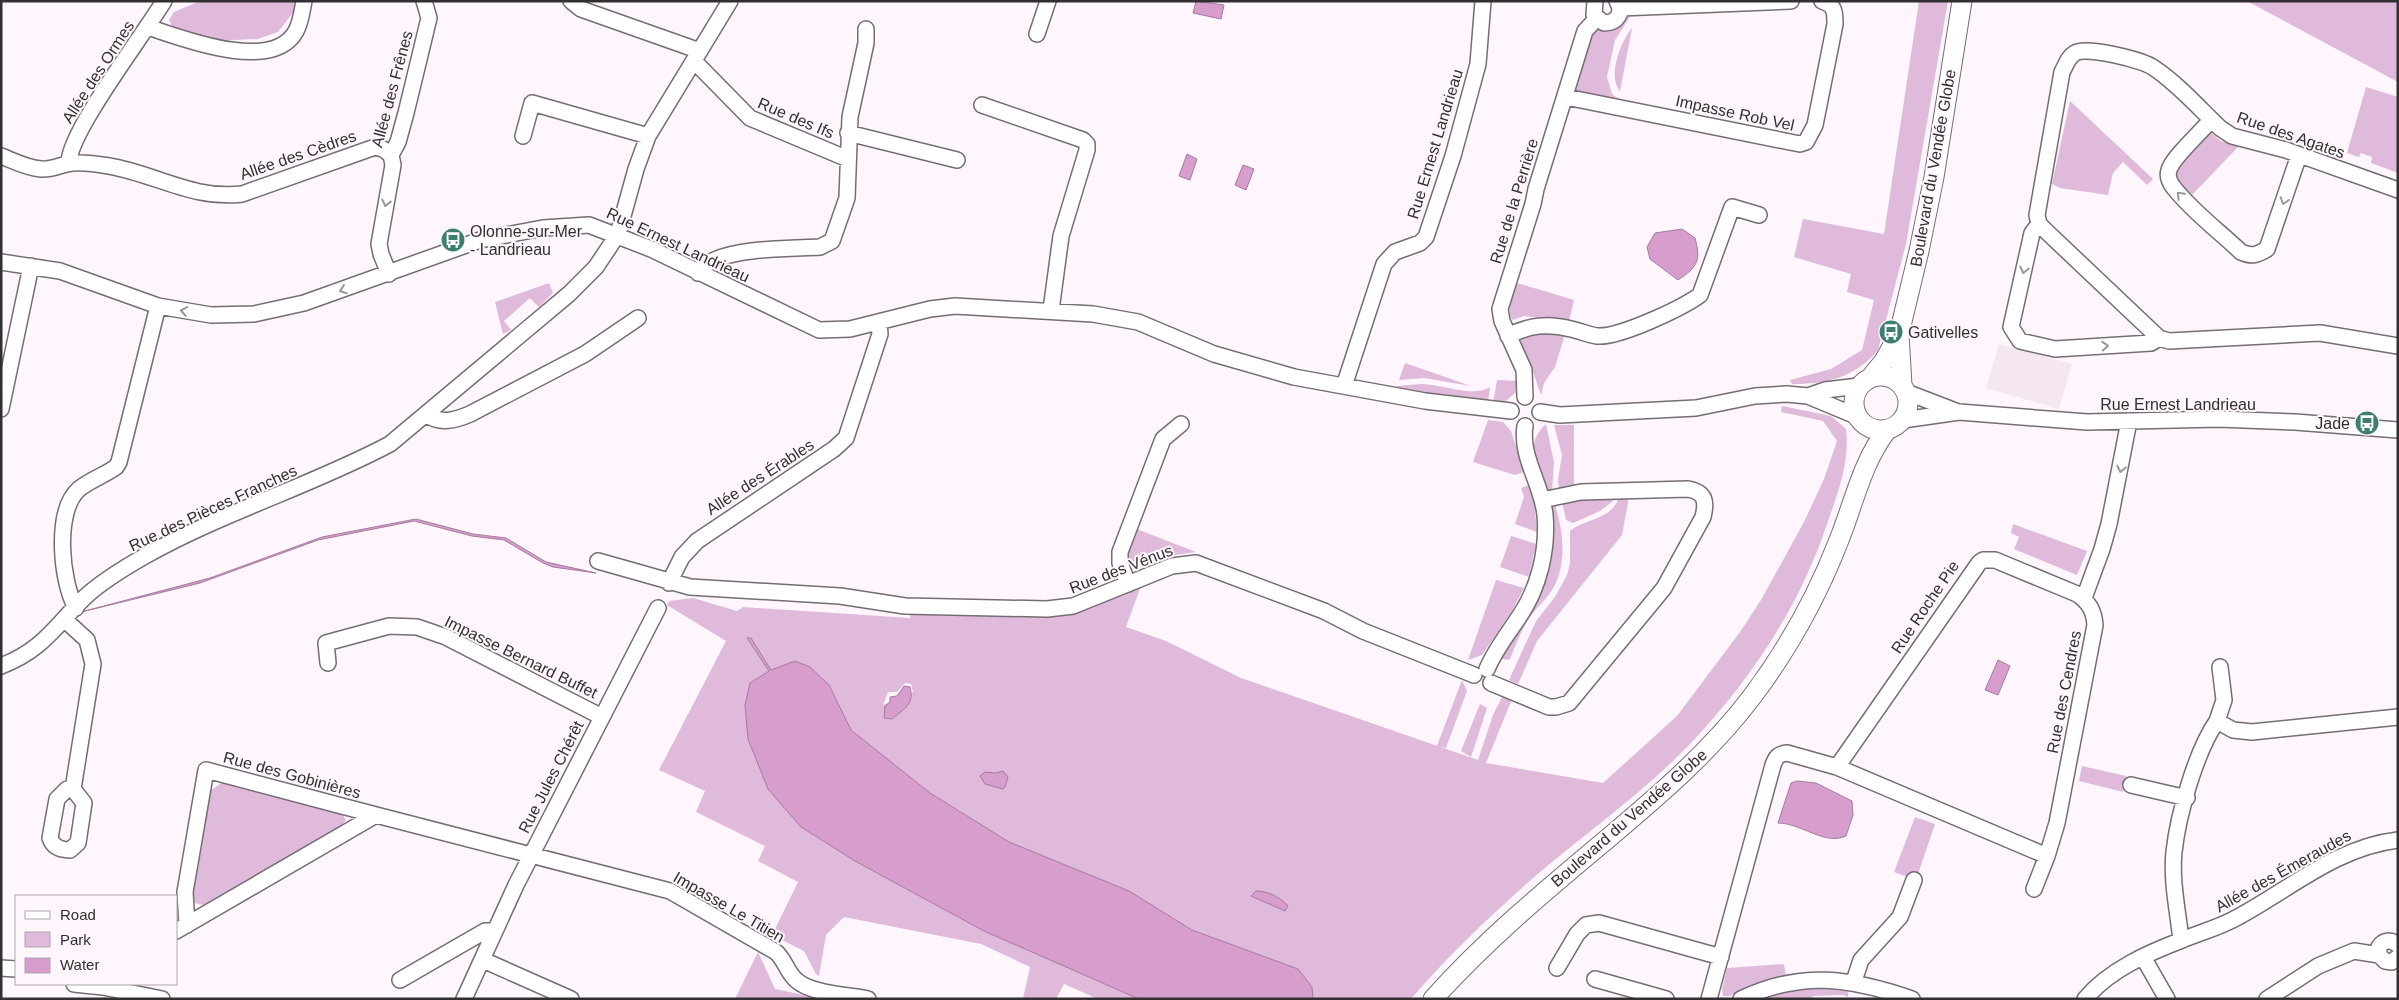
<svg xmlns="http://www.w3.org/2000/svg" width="2399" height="1000" font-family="Arial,sans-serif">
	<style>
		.built { fill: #f5e7f2 }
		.green { fill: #e0bada; fill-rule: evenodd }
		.water { fill: #d69dcd; stroke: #a57c9e }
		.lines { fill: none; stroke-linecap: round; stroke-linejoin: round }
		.minor-casing { stroke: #746d73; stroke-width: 18 }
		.major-casing { stroke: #746d73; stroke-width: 21 }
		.minor { stroke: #fff; stroke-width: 15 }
		.major { stroke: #fff; stroke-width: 19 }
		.oneway { stroke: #989798 }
		.labels { text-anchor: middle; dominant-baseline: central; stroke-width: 4; stroke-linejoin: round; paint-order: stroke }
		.street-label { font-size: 16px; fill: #322f32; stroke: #fef6fc }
		.poi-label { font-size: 16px; fill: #322f32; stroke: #fef6fc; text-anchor: start }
	</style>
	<rect width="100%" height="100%" fill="#fef6fc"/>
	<path class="built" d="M1999 344 2072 364 2059 409 1986 388Z"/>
	<path class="green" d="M200 1H297L295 10 278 32 258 39 212 41 174 30 169 20 174 12Z
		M1919 1H1948L1906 244 1878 350C1855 378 1826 384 1792 384L1790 380 1831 369 1862 350 1874 300 1847 292 1851 274 1794 257 1803 219 1884 234Z
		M2247 1H2398V82Z
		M1627 15H1631L1615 40 1607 77 1612 94 1624 103 1575 92 1591 40 1589 36 1594 30C1609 27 1617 27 1627 15Z
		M1632 28 1620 91C1607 76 1621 41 1632 28Z
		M2366 87 2398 97V173L2371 163 2372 157 2361 153 2359 157 2347 153Z
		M2070 101 2153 179 2147 185 2123 162 2113 173 2108 195 2060 188 2052 184Z
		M2207 130 2221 141 2239 146 2192 195 2174 177 2176 165Z
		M549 283 553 293 539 307 530 298 504 321 511 330 503 334 495 302Z
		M1517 283 1574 300 1569 321 1524 316 1513 320 1510 316V306Z
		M1549 333 1565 334 1555 367 1544 383 1541 395 1533 372H1529C1525 360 1515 345 1524 334Z
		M1405 363 1471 386 1424 378 1399 380Z
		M1497 380 1518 381 1515 393 1502 404 1493 403Z
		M1421 384C1442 384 1472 398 1490 387L1488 402 1395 391 1397 386Z
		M1782 406 1831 416 1846 429C1850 463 1838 492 1827 524 1800 606 1750 681 1690 744 1642 794 1584 834 1532 879 1490 916 1448 956 1411 999H1098L1064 984 1056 999H1023L1030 967 981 944 844 917 826 935 819 976 816 974 804 951 772 935 798 882 758 861 765 846 696 812 705 791 659 770 726 641 667 605 669 601 693 598 737 611 743 607 910 618 911 612 1068 615 1141 586 1126 627 1166 641 1241 678 1478 760 1493 715 1503 695 1512 699 1486 763 1603 783 1677 716 1740 632 1761 600 1804 522 1824 479 1837 441 1823 421 1781 412ZM905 683 911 684 913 692 883 705 888 692H897Z
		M1488 420 1503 422 1511 431 1524 472 1515 475 1473 462Z
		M1546 424 1554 462 1552 492 1547 490C1538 465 1523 445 1546 424Z
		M1554 425H1574V486L1559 490 1558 479 1562 455Z
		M1529 485 1534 499 1537 532 1515 524 1524 497 1521 488Z
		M1612 496 1613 501 1600 511 1573 523 1566 520 1562 501Z
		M1627 496 1628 503 1622 535 1537 641 1518 684 1509 680 1536 621 1555 597 1567 575 1570 563V531C1586 518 1612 520 1619 497Z
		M1551 504H1555C1563 532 1568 563 1552 590 1546 600 1537 607 1530 617 1521 630 1516 645 1510 659L1507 660 1499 658 1526 615Z
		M2013 524 2087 551 2077 575 2014 549 2019 537 2011 533Z
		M1134 528 1196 552 1162 557 1133 568 1130 561 1127 563 1125 555Z
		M1511 536 1536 544 1529 577 1500 567Z
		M1496 580 1524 588 1512 611 1482 655 1468 660Z
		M1462 680 1467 691 1446 748 1437 746Z
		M1480 704 1487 708 1471 757 1461 751Z
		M2082 766 2126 776 2123 792 2079 781Z
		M226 780 311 802 321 809 343 815 346 820C340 833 224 894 204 905L194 903 188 894 208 792Z
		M1915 817 1935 824 1916 880 1894 872Z
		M758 952 775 989 814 997 813 999H735Z
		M1784 964 1786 976 1748 986 1730 996H1723L1722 990 1727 968Z
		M1849 985 1848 997 1843 995 1813 996 1812 999H1757L1792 987Z"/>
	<path class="water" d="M1196 1 1224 5 1221 19 1193 13Z
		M1187 154 1197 159 1190 180 1179 176Z
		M1243 165 1254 169 1246 190 1235 185Z
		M1682 229 1695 238C1701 260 1698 267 1678 280L1650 259 1647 247 1655 233Z
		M416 519 473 534 506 538 546 562 596 573 553 567 543 563 504 540 472 536 414 521 318 540 200 583 81 612 210 578 322 537Z
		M747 638H751L771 670 795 661 810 667 829 685 851 730 930 793 1009 842 1129 891 1192 930 1298 969 1312 987 1313 999H1139L984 931 855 861 801 827 768 789 748 739 745 705 750 683 769 671Z
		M1998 660 2010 666 1998 695 1985 690Z
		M904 686 910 687C915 704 904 709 892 719L884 718 885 706 890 702V697L897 696Z
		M1003 771 1008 777 1005 787 1003 789 985 784 980 776 985 772 996 773Z
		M1797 781 1816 783 1852 801 1853 815 1846 836C1825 846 1801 823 1778 823L1791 783Z
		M1256 891C1268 891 1280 897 1288 906L1285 911 1251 896Z"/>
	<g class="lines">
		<defs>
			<path id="minor" d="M571 1 581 9 700 51
				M1595 1 1594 15 1604 23C1617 23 1624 13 1617 1
				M1620 8 1791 1
				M148 27C181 38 273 74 296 31 301 22 302 11 304 1
				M1037 34 1048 1
				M694 61 750 118 848 159
				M1566 97 1800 144 1806 142 1815 125 1835 24C1835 12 1835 5 1822 1
				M982 105 1083 140 1087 144V150L1061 236 1051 310
				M2211 120C2202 131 2172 158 2169 170 2167 176 2170 183 2174 188 2193 212 2219 231 2241 252 2252 257 2257 255 2267 249L2299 155
				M848 133 957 160
				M523 136 532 103 648 136
				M1 156C14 161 27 168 41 169 50 170 58 166 67 164 79 161 97 164 109 166 156 174 193 200 242 194L375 147 383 149 391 155
				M69 163C68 133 145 33 164 1
				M2398 190 2286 150 2232 136 2220 128C2199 108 2178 84 2154 68 2143 60 2087 46 2075 53 2068 57 2066 65 2062 72L2037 215 2039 224 2047 232 2159 338 2169 341 2320 333 2398 346
				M2039 224 2032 233 2011 327 2020 341 2055 349 2151 343 2159 338
				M1 262 60 271 158 306 211 315 254 314 304 303 480 240 543 228 589 225 651 249 819 330 850 329 930 309 955 306 1093 314 1138 322 1214 354 1294 377 1425 401 1511 411
				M698 273C714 246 792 249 820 247L832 241 847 198 850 117 866 43V29
				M389 274 381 254 379 244 393 165 391 155 398 142 406 113 429 18 424 1
				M1508 336C1529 325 1548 323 1571 329 1580 331 1589 335 1597 336 1619 338 1682 308 1700 295L1732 207 1759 215
				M1344 386 1384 264 1395 252 1420 243 1426 237 1453 156 1478 64 1483 1
				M1906 392 1958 412
				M1808 396 1825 390 1859 386
				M1525 397 1524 370 1502 321 1500 309 1533 204 1536 189 1585 31 1596 19
				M1 409 31 266
				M1540 412 1560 415 1696 408 1755 396 1787 394 1808 396 1856 416
				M426 414C440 425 456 420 470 414L585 354 638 318
				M1903 420 1959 412 2087 422 2219 419 2295 422 2398 430
				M598 561 690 587 840 596 905 606 1047 609 1073 606 1172 566 1196 563 1324 611 1363 631 1474 675
				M669 583 682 557 697 541 834 449 846 438 880 334 879 323
				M1128 584 1120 563V552L1163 439 1181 424
				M2084 598 2102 549 2109 524 2129 421
				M76 608C61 582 54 511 79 489 90 480 105 475 116 467L119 462 158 306
				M65 620 87 640 93 664 73 789
				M328 663 326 643 389 626 417 627 446 637 602 717
				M1 666C43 650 55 626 85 597 102 581 124 568 145 556 223 512 311 486 390 444L569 294 596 267 618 234 636 169 648 136 730 1
				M1487 669C1495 650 1507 635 1519 617 1539 588 1548 550 1545 515 1542 484 1520 457 1525 426
				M1491 683 1549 707H1556L1569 703 1664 588 1703 517C1707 501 1705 492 1688 489L1581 492 1542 500
				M2217 721 2224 700 2220 667
				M1837 767 1979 563 1983 560H1995L2077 594C2089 602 2094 611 2095 625L2057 823 2047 856 2034 889
				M2131 785 2187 798
				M67 789H73L84 803 78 843 70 850C61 850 53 847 50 838L57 799Z
				M187 925 185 892 206 770 376 815
				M176 931 376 815 670 891 776 952C785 960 787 972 796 980 811 994 849 995 868 999
				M2181 940C2178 912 2171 881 2174 852 2178 815 2196 751 2217 721L2233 730 2252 732 2398 717
				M2379 955V947C2383 940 2391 939 2398 945
				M2143 957 2167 999
				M483 960 571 999
				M1 968 16 969
				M1557 968 1577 934 1586 925 1599 923 1721 957
				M1595 979 1666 999
				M400 980 485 931H495
				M1854 981 1861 960 1900 917 1914 880
				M74 984 103 987 162 999
				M464 999 516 885 658 608
				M1709 999 1773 765C1776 757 1778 754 1787 753L1837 767 2047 856
				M1741 999C1802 970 1851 978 1912 999
				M2085 999C2109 970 2148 953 2182 940 2201 932 2221 927 2238 917 2290 889 2337 847 2398 840
				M2267 999 2318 966 2354 951 2379 955 2385 961 2392 962 2398 957"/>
			<path id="major" d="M1899 334 1902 385
				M1854 403a27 27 0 1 1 54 0a27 27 0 1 1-54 0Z
				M1871 377 1884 361 1899 334 1919 251 1934 177 1962 1
				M1433 999C1486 940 1545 891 1606 840 1658 796 1709 753 1751 698 1788 649 1817 597 1839 540 1854 503 1862 462 1887 430"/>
		</defs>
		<use href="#minor" class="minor-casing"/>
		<use href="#major" class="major-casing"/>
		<use href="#minor" class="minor"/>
		<use href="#major" class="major"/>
	</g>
	<defs><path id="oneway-chevron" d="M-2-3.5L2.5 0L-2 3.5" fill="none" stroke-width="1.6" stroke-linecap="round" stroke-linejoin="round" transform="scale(1.25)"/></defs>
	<g class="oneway">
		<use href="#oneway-chevron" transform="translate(2180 195) rotate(-134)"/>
		<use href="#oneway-chevron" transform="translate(2284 201) rotate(108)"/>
		<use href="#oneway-chevron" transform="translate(386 203) rotate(102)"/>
		<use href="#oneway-chevron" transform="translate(2024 270) rotate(103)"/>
		<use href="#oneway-chevron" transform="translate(343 290) rotate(161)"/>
		<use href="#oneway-chevron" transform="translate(184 311) rotate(-170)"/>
		<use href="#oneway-chevron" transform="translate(2105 346) rotate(-4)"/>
		<use href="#oneway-chevron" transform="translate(2121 469) rotate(102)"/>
	</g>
	<defs>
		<symbol id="bus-disc" viewBox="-11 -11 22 22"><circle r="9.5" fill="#3d7f6f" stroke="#fef6fc"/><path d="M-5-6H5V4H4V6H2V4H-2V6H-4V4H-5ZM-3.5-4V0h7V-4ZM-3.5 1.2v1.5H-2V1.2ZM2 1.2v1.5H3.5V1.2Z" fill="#fff"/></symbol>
	</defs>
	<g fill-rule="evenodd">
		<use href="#bus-disc" x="439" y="226" width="28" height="28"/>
		<use href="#bus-disc" x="1877" y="318" width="28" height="28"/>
		<use href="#bus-disc" x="2353" y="409" width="28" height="28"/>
	</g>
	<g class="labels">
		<g class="street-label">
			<text transform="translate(98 72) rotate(-57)">Allée des Ormes</text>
			<text transform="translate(392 89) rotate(-75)">Allée des Frênes</text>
			<text transform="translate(1735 113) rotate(12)">Impasse Rob Vel</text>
			<text transform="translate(796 118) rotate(23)">Rue des Ifs</text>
			<text transform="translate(2291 135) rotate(19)">Rue des Agates</text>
			<text transform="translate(1435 144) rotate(-73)">Rue Ernest Landrieau</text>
			<text transform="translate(298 155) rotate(-19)">Allée des Cèdres</text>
			<text transform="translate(1933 168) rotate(-80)">Boulevard du Vendée Globe</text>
			<text transform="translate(1514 201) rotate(-73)">Rue de la Perrière</text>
			<text transform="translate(678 245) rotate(25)">Rue Ernest Landrieau</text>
			<text x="2178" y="404">Rue Ernest Landrieau</text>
			<text transform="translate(760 477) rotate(-33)">Allée des Érables</text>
			<text transform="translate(213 508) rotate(-25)">Rue des Pièces Franches</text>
			<text transform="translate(1121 569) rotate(-21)">Rue des Vénus</text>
			<text transform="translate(1925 607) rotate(-56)">Rue Roche Pie</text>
			<text transform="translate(521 657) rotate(26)">Impasse Bernard Buffet</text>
			<text transform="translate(2064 692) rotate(-79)">Rue des Cendres</text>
			<text transform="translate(292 775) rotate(15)">Rue des Gobinières</text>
			<text transform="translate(551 777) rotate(-63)">Rue Jules Chérêt</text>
			<text transform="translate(1629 818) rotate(-41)">Boulevard du Vendée Globe</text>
			<text transform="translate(2283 871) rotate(-29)">Allée des Émeraudes</text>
			<text transform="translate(729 907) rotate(30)">Impasse Le Titien</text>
		</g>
		<g class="poi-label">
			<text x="470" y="231">Olonne-sur-Mer<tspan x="470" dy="18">- Landrieau</tspan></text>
			<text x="1908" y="332">Gativelles</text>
			<text x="2350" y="423" text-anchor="end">Jade</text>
		</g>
	</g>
	<rect width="2399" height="1000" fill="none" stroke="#322f32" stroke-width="5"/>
	<rect x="15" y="895" width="162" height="90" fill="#fef6fc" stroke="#aca6ab"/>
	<rect x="25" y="911" width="25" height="8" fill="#ffffff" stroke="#aca6ab"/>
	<text x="60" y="920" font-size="15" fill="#322f32">Road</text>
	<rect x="25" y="932" width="25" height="15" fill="#e0bada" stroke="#aca6ab"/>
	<text x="60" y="945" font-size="15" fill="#322f32">Park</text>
	<rect x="25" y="958" width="25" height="15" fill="#d69dcd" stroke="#aca6ab"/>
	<text x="60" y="970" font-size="15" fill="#322f32">Water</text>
</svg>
